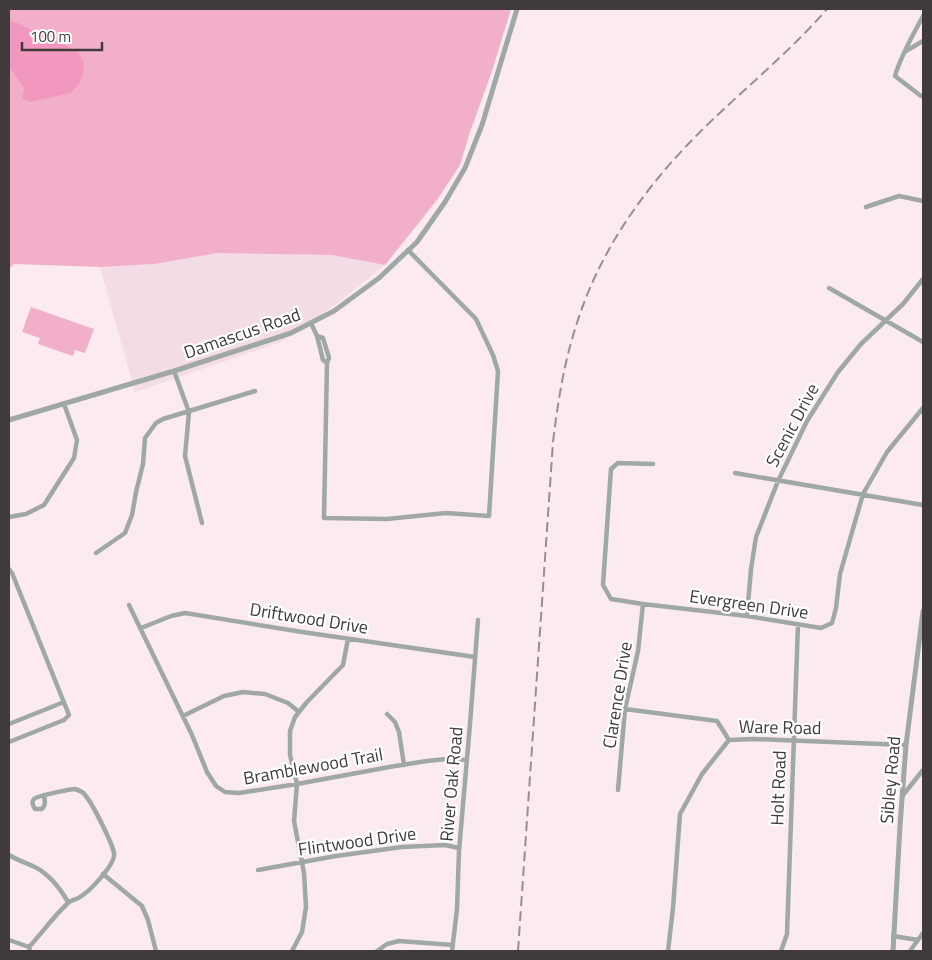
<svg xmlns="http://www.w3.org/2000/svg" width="932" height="960" font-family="'Titillium Web',sans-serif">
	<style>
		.built { fill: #f3dce5 }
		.green { fill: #f2afca }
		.water { fill: #f298be }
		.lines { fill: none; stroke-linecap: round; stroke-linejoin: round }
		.minor { stroke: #a0a7a7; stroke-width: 4.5 }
		.tertiary { stroke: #a0a7a7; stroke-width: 5 }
		.rail { stroke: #988d91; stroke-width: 2; stroke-dasharray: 10 5; stroke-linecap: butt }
		.labels { text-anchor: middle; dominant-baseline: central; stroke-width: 4.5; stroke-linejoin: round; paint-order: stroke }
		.street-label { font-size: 18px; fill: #403a3c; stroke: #fff }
	</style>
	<rect width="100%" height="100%" fill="#fbebf0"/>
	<path class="built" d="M217 253 332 255 385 265 335 305 281 342 135 392 100 267 155 264Z"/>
	<path class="green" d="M9 9H511L492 71 470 132 460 165 437 200 385 265 332 255 217 253 155 264 100 267 14 264 9 269Z
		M31 307 94 329 85 353 75 350 73 356 38 344 40 338 22 332Z"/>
	<path class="water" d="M9 22H15L69 47 78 53 84 62 83 73 79 84 71 93 31 102 22 99 24 88 9 67Z"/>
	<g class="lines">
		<path class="minor" d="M923 16C913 35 901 55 895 76L921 96H923
			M906 51 923 41
			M866 207 899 196 923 201
			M829 288 923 342
			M311 323 317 336 323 360 327 363 329 358 323 338 317 336
			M327 363 324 518 387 519 446 513 489 516 498 371 493 355 476 319 408 250
			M174 371 189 412 185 456 202 523
			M653 464 618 463 611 469 603 585 611 599 643 604 747 616 821 628 832 623 836 608 840 574 863 494 887 452 923 408
			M735 473 923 505
			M9 517 26 514 44 505 74 458 77 440 64 404
			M96 553 125 533 132 515 136 492 143 464 145 438 156 423 163 419 255 391
			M9 569 12 573 69 715 64 720 9 742
			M129 605 192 735 207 772 216 786 225 792 239 793 297 784 395 766 427 761 446 759 467 760
			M747 616 751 569 756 537 778 481 807 421 838 372 861 344 903 304 923 279
			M141 628 171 616 185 613 302 632 475 657
			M625 709 717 721 729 740
			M387 714 395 722 399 732 404 765
			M183 716 224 696 243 692 265 694 288 703 299 712
			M9 724 64 702
			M618 790 625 709 638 651 643 604
			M903 795 923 770
			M9 855C17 860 26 863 35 867 50 875 60 888 68 902
			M258 870 336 856 402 847 445 845 459 848
			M103 874 142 906 148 920 156 951
			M893 936 918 940
			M9 940 29 947 30 951
			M29 947C42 933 53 917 67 904 70 900 76 900 80 897 90 891 116 864 114 853 112 843 90 797 82 792 80 791 78 790 75 789 70 789 37 796 34 799 31 802 33 806 35 809H42C46 805 45 801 44 795
			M292 951 302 932 306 907 304 873 294 821 297 784 290 755V731L295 717 307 702 343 665 348 639
			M377 951 387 944 399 941 453 945
			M452 951 457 909 459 851 470 724 478 620
			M668 951 673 908 680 814 702 774 729 740 754 739 906 745
			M781 951 787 934 798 624
			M910 951 923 933"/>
		<path class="tertiary" d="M9 420 174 371 291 333 334 311 379 278 417 242 445 202 465 168 482 125 517 9
			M893 951 900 826 906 745 923 611"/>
		<path class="rail" d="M518 951 553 442C558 401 564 362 577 323 600 250 645 187 699 133 741 91 788 54 827 9"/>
	</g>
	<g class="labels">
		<g class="street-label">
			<text transform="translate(242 333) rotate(-19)">Damascus Road</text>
			<text transform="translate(792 425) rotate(-62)">Scenic Drive</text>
			<text transform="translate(749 604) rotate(8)">Evergreen Drive</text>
			<text transform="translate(309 618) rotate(9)">Driftwood Drive</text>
			<text transform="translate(617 695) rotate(-81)">Clarence Drive</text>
			<text transform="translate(780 727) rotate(1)">Ware Road</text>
			<text transform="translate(313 766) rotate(-10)">Bramblewood Trail</text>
			<text transform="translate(890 780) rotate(-85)">Sibley Road</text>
			<text transform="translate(451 784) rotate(-85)">River Oak Road</text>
			<text transform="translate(778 788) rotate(-88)">Holt Road</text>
			<text transform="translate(357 841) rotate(-8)">Flintwood Drive</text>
		</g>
	</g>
	<rect width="932" height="960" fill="none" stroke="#403a3c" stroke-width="20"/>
	<path d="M22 42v8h80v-8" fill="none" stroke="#403a3c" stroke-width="2.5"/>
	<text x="30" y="42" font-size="15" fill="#403a3c" stroke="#ffffff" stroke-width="4" paint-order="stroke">100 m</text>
</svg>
